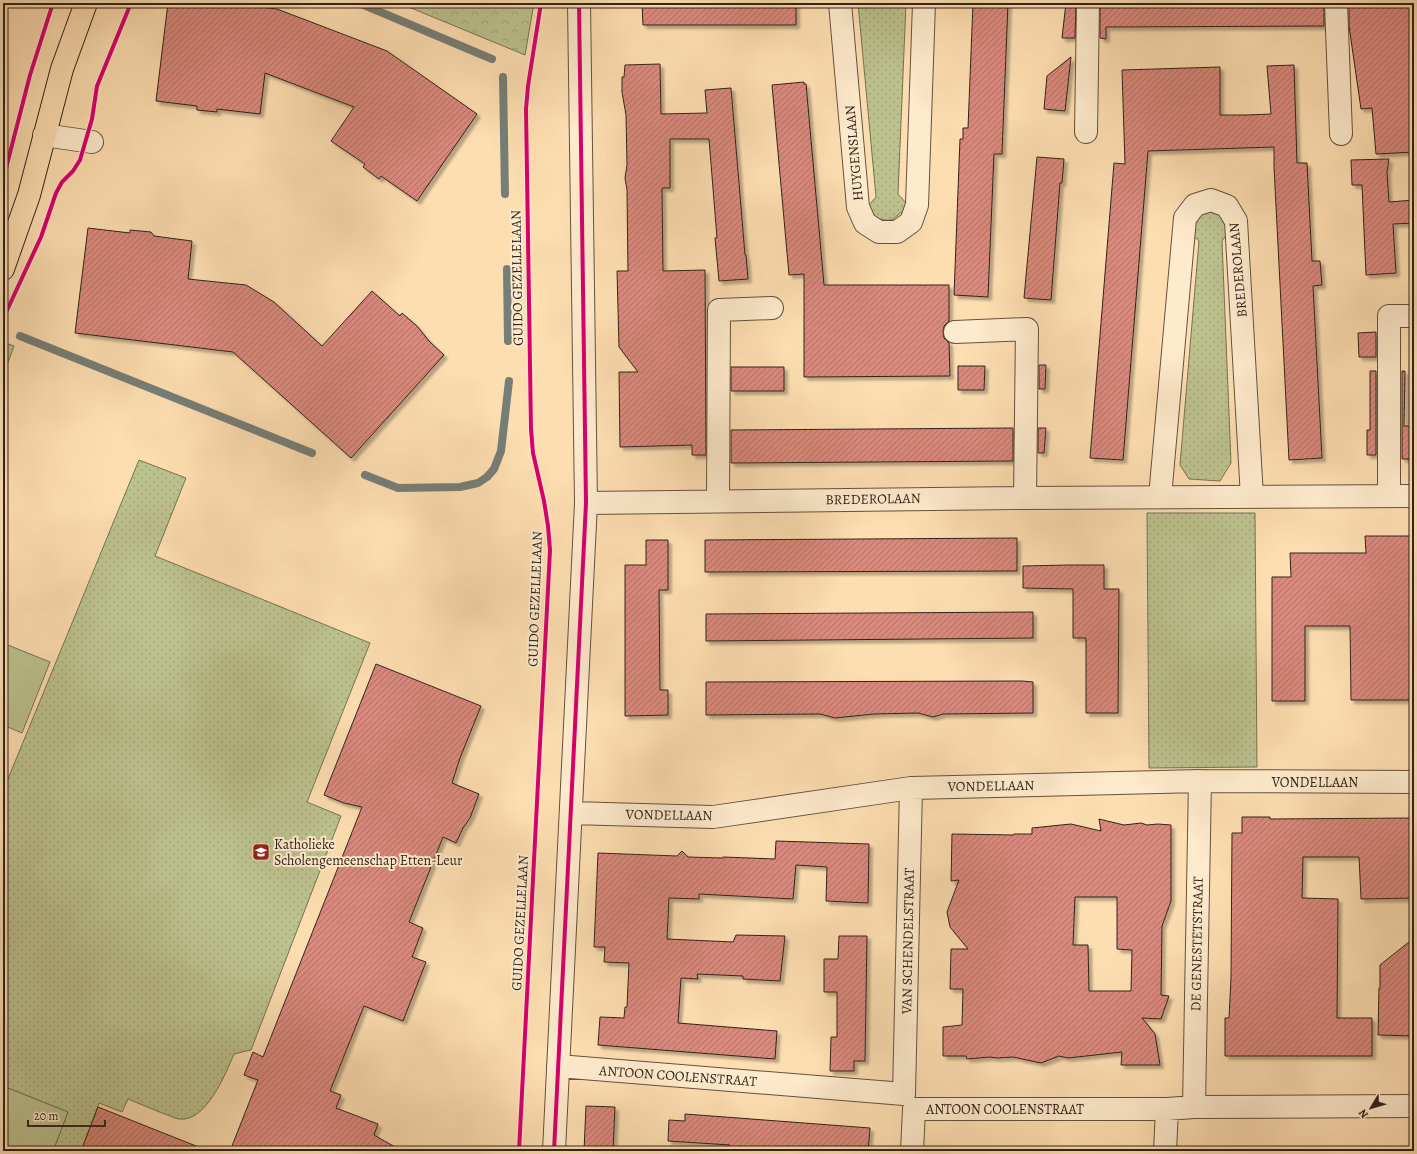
<svg xmlns="http://www.w3.org/2000/svg" width="1417" height="1154" font-family="Alegreya,serif">
	<style>
		.grass { fill: url(#grass-dots); stroke: #767254 }
		.forest { fill: url(#forest-crowns); stroke: #767254 }
		.garden { fill: #bcc28e; stroke: #767254 }
		.lines { fill: none; stroke-linecap: round; stroke-linejoin: round }
		.stream { stroke: #757e77; stroke-width: 8 }
		.building { fill: url(#building-hatch); stroke: #31221b; fill-rule: evenodd; filter: url(#shadow) }
		.minor-casing { stroke: #645140; stroke-width: 24 }
		.major-casing { stroke: #31221b; stroke-width: 24 }
		.minor { stroke: #feeacc; stroke-width: 22 }
		.major { stroke: #fddeb1; stroke-width: 22 }
		.cycleway-casing { stroke: #feeacc; stroke-width: 6 }
		.cycleway { stroke: #d6006c; stroke-width: 4 }
		.labels { text-anchor: middle; dominant-baseline: central; stroke-width: 4; stroke-linejoin: round; paint-order: stroke }
		.street-label { font-size: 14px; fill: #31221b; stroke: #feeacc }
		.poi-label { font-size: 14px; fill: #31221b; stroke: #feeacc; text-anchor: start }
	</style>
	<defs>
		<pattern id="grass-dots" width="8" height="8" patternUnits="userSpaceOnUse"><rect width="8" height="8" fill="#bcc28e"/><path d="M2 2h.1M6 6h.1" fill="none" stroke="#a2a67a" stroke-width="1.8" stroke-linecap="round"/></pattern>
		<pattern id="forest-crowns" width="20" height="18" patternUnits="userSpaceOnUse"><rect width="20" height="18" fill="#bcc28e"/><path d="M2 6a3 3 0 1 1 6 0M12 15a3 3 0 1 1 6 0" fill="none" stroke="#a2a67a"/></pattern>
		<pattern id="building-hatch" width="6" height="6" patternUnits="userSpaceOnUse"><rect width="6" height="6" fill="#da897d"/><path d="M-1 1l2-2M0 6l6-6M5 7l2-2" fill="none" stroke="#b17066"/></pattern>
		<filter id="shadow"><feDropShadow dx="3.5" dy="3.5" stdDeviation="1" flood-color="#0004"/></filter>
	</defs>
	<rect width="100%" height="100%" fill="#fddeb1"/>
	<filter id="stains"><feTurbulence type="fractalNoise" baseFrequency=".005" numOctaves="4"/><feColorMatrix values="0 0 0 0 .2 0 0 0 0 .09 0 0 0 0 .02 0 0 0 .5 -.17"/></filter>
	<radialGradient id="worn" r=".72"><stop offset=".6" stop-color="#630" stop-opacity="0"/><stop offset="1" stop-color="#630" stop-opacity=".3"/></radialGradient>
	<path class="grass" d="M858 3H906L898 194 906 203 904 210 892 220C878 221 874 218 869 205L876 197Z
		M1207 209C1223 211 1225 218 1228 233L1222 241 1231 463 1220 481 1189 479 1180 465 1199 241 1191 234 1197 214Z
		M139 460 186 478 155 556 370 643 307 802 341 816 251 1050 234 1054C226 1073 206 1123 179 1119 174 1118 168 1115 162 1113 151 1108 139 1104 128 1099L122 1112 99 1103 81 1151H53L68 1112 3 1086V791Z
		M1147 513H1255L1257 767 1149 768Z"/>
	<path class="forest" d="M399 3H534L525 55Z
		M3 342 14 346 3 376Z"/>
	<path class="garden" d="M3 643 50 662 22 733 3 725Z
		M3 1086 68 1112 53 1151H3Z"/>
	<g class="lines">
		<path class="stream" d="M359 3 492 59
			M503 77 505 194
			M507 269 508 341
			M20 336 312 453
			M365 475 398 488 460 487 478 483 487 477 494 469 501 451 509 381"/>
	</g>
	<path class="building" d="M168 3H225L277 9 387 51 477 114 417 201 381 176 379 179 363 167 365 164 331 141 354 107 265 73 260 114 217 109V112L197 110V106L156 101Z
		M642 3H796V25H643Z
		M973 3H1008L1002 154H994L988 297 954 295 960 139H963V128H968Z
		M1066 3H1076L1075 38H1062Z
		M1100 3H1324V26L1106 27V39L1100 38Z
		M1349 3H1414V152L1376 154 1372 108 1361 109 1349 26Z
		M1071 57 1065 111 1044 109 1047 76Z
		M660 64 661 114 707 113 705 90 731 88 745 255H746L748 279 719 281 715 238H717L709 139H670V188H662L663 271 705 270 706 455H692V445L620 447 619 372H638L619 347 617 271H628L627 190 625 178 627 165 626 115 622 92V77H624L625 65Z
		M1294 65 1297 163H1307L1312 261H1320L1322 285 1313 286 1322 458 1289 460 1274 167V147L1148 151 1123 460 1090 458 1114 163 1125 164 1122 70 1220 67V115H1246L1271 114 1267 66Z
		M804 82V84H806L824 285H949V321L944 326 943 332 944 338 949 343 950 376 804 377V274L789 275 772 85Z
		M1037 157 1064 159 1062 183H1060L1051 300 1024 298Z
		M1389 159 1387 172 1389 202 1414 200V223L1393 224 1396 273 1366 275 1362 185H1352L1351 160Z
		M88 228 130 233V230L151 232 154 236 192 241 188 279 246 285 274 302 322 346 372 291 400 316 402 313 417 326 429 341 444 355 351 458 233 352 75 333Z
		M1376 332V357H1359L1358 333Z
		M1039 365H1046L1045 389H1039Z
		M958 366H985L984 390H958Z
		M731 367H784V391H731Z
		M1370 371H1376V455H1367V430H1370Z
		M1402 371H1405L1404 426H1414V459H1402Z
		M1013 428V461L731 463V430Z
		M1038 428H1046L1044 453H1038Z
		M1365 536H1414V700H1351L1350 626H1305V701H1272V577H1291L1290 553H1366Z
		M1017 538V571L705 572V540Z
		M646 540H668V590H659L660 690H668V715L625 716V565H646Z
		M1069 565H1104V589H1119L1118 713H1086V638H1073V589L1023 588V566Z
		M1033 612V638L706 641V614Z
		M376 664 481 706 460 758 452 783 479 794 470 818 463 828 456 843 443 837 409 922 423 928 412 957 426 962 403 1021 364 1006 330 1091 341 1095 336 1108 378 1124 374 1135 402 1151H230L258 1080 244 1075 253 1052 263 1057 362 807 344 803 324 795Z
		M1022 681 1033 682V713L943 714 933 717 918 713 874 714 835 718 820 714 706 715V682Z
		M1242 817H1270V819L1414 818V898L1361 899 1359 857H1303L1302 898 1338 899 1337 1018H1372V1056H1225V1018H1229L1231 978 1232 833H1242Z
		M1099 819 1124 825 1141 823 1147 825 1158 824 1171 825V901L1162 926 1161 995 1169 996 1161 1019 1142 1018 1155 1034 1160 1065H1121L1122 1052 1068 1058 1059 1056 1041 1063 1013 1057 997 1058 990 1057 967 1059 966 1056H943V1027L962 1025 963 989H950L951 949H968L950 927 947 912 959 880 951 881 952 834 1014 835V834H1032V828L1071 824 1101 831ZM1075 897H1117V949L1132 950 1131 991H1089L1088 945H1073Z
		M776 841 869 844 868 903 826 901 827 867 796 865 793 899 699 894V899L669 898 667 939 733 942 736 935 785 936 780 981 743 979V976L697 974 698 979 681 978 678 1023 777 1031 775 1059 598 1045 600 1017 624 1018 625 1007H627L629 963 604 962 605 947H594L598 853 677 856 682 851 688 857 723 858V857L775 859Z
		M839 936H867L865 1061H854V1071H830L831 1037H837V992H824V959H838Z
		M1414 938V1036L1378 1035 1379 988H1380V965Z
		M586 1106 615 1107 613 1151H584Z
		M98 1107 206 1150V1151H81Z
		M685 1114 870 1128 868 1151H801L752 1147V1151H729L730 1145 668 1141 669 1120 685 1121Z"/>
	<g class="lines">
		<defs>
			<path id="minor" d="M840 3 858 207 865 223 879 232H897L911 222 917 205 924 3
				M1336 3 1341 134
				M1086 132 1088 3
				M44 135 92 142
				M955 332 1027 329 1025 498
				M1389 496V316H1414
				M1160 497 1185 218 1195 205 1211 200 1227 206 1236 221 1252 497
				M718 501 719 310 772 308
				M586 503 1025 498 1414 496
				M571 813 713 817 911 788 1200 781 1414 782
				M558 1066 904 1094
				M904 1094 911 788
				M1194 1107 1200 781
				M914 1109H1167L1194 1107 1414 1106
				M554 1151 586 503 579 3
				M912 1151 914 1109
				M1165 1151 1167 1109"/>
			<path id="major" d="M3 269 29 195 62 69 86 3"/>
		</defs>
		<use href="#minor" class="minor-casing"/>
		<use href="#major" class="major-casing"/>
		<use href="#minor" class="minor"/>
		<use href="#major" class="major"/>
		<defs>
			<path id="cycleway" d="M3 180 30 75 53 3
				M3 319 41 237 56 193 62 182 73 171 80 160 92 119 97 86 131 3
				M519 1151 550 550 548 526 544 501 533 453 531 429 526 109 528 86 541 3
				M554 1151 586 503 579 3"/>
		</defs>
		<use href="#cycleway" class="cycleway-casing"/>
		<use href="#cycleway" class="cycleway"/>
	</g>
	<defs>
		<symbol id="school-square" viewBox="-11 -11 22 22"><rect x="-9" y="-9" width="18" height="18" rx="4" fill="#8f2418" stroke="#feeacc"/><path d="M0-5L7-2L0 1L-7-2ZM-4 1L0 2.5L4 1V4Q0 6-4 4Z" fill="#fff"/></symbol>
	</defs>
	<g fill-rule="evenodd">
		<use href="#school-square" x="251" y="842" width="20" height="20"/>
	</g>
	<g class="labels">
		<g class="street-label">
			<text transform="translate(854 153) rotate(-95)">HUYGENSLAAN</text>
			<text transform="translate(1238 270) rotate(-95)">BREDEROLAAN</text>
			<text transform="translate(517 278) rotate(-91)">GUIDO GEZELLELAAN</text>
			<text transform="translate(873 499) rotate(-1)">BREDEROLAAN</text>
			<text transform="translate(535 599) rotate(-88)">GUIDO GEZELLELAAN</text>
			<text x="1315" y="782">VONDELLAAN</text>
			<text transform="translate(991 786) rotate(-1)">VONDELLAAN</text>
			<text transform="translate(669 815) rotate(1)">VONDELLAAN</text>
			<text transform="translate(520 923) rotate(-87)">GUIDO GEZELLELAAN</text>
			<text transform="translate(908 941) rotate(-89)">VAN SCHENDELSTRAAT</text>
			<text transform="translate(1197 944) rotate(-89)">DE GENESTETSTRAAT</text>
			<text transform="translate(678 1076) rotate(4)">ANTOON COOLENSTRAAT</text>
			<text x="1005" y="1109">ANTOON COOLENSTRAAT</text>
		</g>
		<g class="poi-label">
			<text x="274" y="844">Katholieke<tspan x="274" dy="16">Scholengemeenschap Etten-Leur</tspan></text>
		</g>
	</g>
	<rect width="1417" height="1154" fill="none" stroke="#fddeb1" stroke-width="16"/>
	<rect x="4" y="4" width="1409" height="1146" fill="none" stroke="#31221b" stroke-width="2"/>
	<rect x="8" y="8" width="1401" height="1138" fill="none" stroke="#31221b"/>
	<g transform="translate(1371 1108) rotate(232)" stroke="#feeacc" stroke-width="3" paint-order="stroke">
	<path d="M0-3L7 15L0 10L-7 15Z" fill="#31221b"/>
	<text y="-6" font-size="11" font-weight="bold" text-anchor="middle" fill="#31221b">N</text>
	</g>
	<path d="M28 1120v6h77v-6" fill="none" stroke="#31221b" stroke-width="2"/>
	<text x="34" y="1120" font-size="12" fill="#31221b" stroke="#feeacc" stroke-width="3" paint-order="stroke">20 m</text>
	<rect width="100%" height="100%" filter="url(#stains)"/>
	<rect width="100%" height="100%" fill="url(#worn)"/>
</svg>
